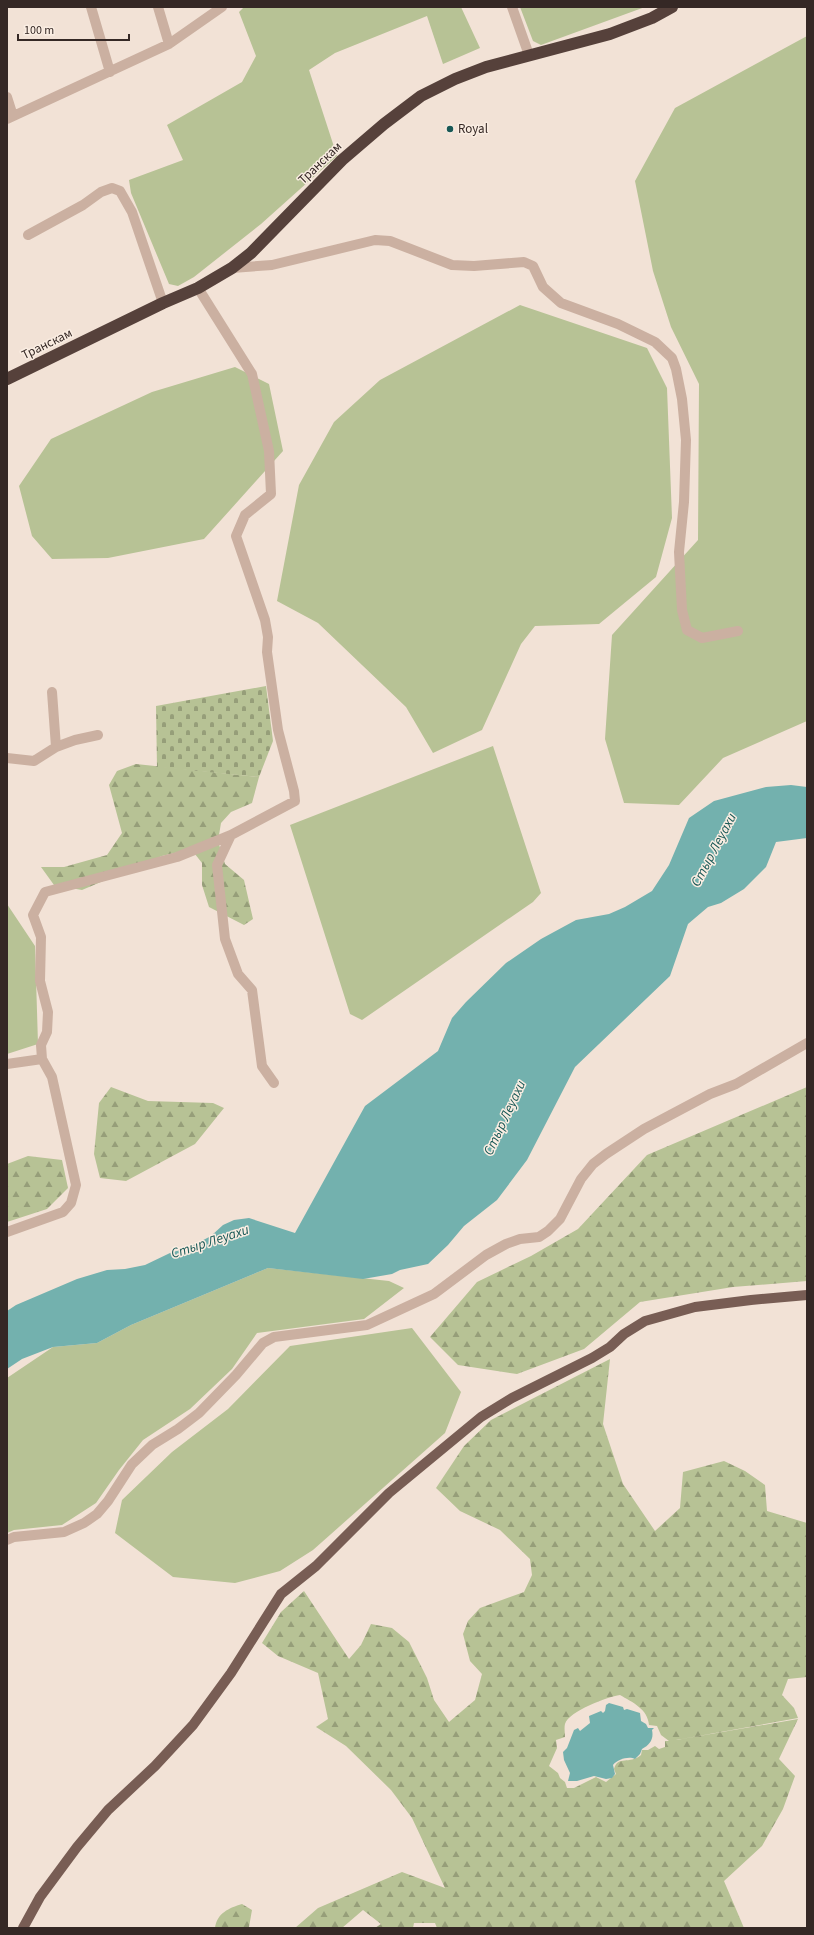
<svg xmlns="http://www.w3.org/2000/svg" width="814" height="1935" font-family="'Source Sans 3',sans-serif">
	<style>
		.green { fill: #b7c295 }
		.forest { fill: url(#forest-firs); fill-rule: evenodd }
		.cemetery { fill: url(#cemetery-stones) }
		.water { fill: #73b1ae }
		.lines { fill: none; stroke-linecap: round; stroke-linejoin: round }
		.minor { stroke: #cbb0a1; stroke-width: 10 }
		.major { stroke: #785d54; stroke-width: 10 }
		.highway { stroke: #56413b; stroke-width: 12 }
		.poi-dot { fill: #185856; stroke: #faede2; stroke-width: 1.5 }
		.labels { text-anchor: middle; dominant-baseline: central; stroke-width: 3; stroke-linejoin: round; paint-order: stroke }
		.poi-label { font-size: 13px; fill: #352825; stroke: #faede2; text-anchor: start }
		.street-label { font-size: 13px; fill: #352825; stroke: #faede2 }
		.water-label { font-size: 14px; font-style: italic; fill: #185856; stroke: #faede2 }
	</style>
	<defs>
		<pattern id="forest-firs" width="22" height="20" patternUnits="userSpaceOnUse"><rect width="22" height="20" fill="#b7c295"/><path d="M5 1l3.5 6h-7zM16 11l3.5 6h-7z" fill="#969e79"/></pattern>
		<pattern id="cemetery-stones" width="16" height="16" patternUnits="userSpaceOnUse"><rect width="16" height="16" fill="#b7c295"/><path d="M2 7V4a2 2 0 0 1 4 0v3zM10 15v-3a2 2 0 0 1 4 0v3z" fill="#969e79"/></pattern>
	</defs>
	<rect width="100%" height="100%" fill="#f2e2d6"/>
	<path class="green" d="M244 7H461L480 48 443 64 427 16 335 53 309 70 337 156 261 224 194 277 178 286 169 284 131 193 129 180 183 160 167 125 242 82 256 56 239 12Z
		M520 7H645L541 45 533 41Z
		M807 36V721L723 758 679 805 624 803 605 739 612 635 698 540 699 384 671 327 653 271 635 181 675 108Z
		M520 305 647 348 667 388 672 518 656 577 599 624 535 626 521 644 482 730 433 753 406 707 318 623 277 601 299 485 334 422 380 380Z
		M235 367 269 384 283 451 204 539 108 558 52 559 32 536 19 486 51 439 152 392Z
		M493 746 541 893 533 902 362 1020 350 1014 290 825Z
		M7 904 35 946 38 1044 7 1054Z
		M268 1268 389 1281 404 1288 364 1319 257 1333 232 1369 190 1409 143 1440 119 1470 96 1503 62 1525 14 1530 7 1533V1378L53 1347 97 1343 131 1325Z
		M412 1328 461 1392 445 1433 313 1550 280 1571 235 1583 173 1577 115 1533 122 1500 172 1452 228 1409 290 1346Z"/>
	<path class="forest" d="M136 764 259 777 252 803 231 812 221 823 218 841 225 864 244 880 253 919 244 925 209 907 202 885V863L191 849 162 856 82 890 54 885 41 867H64L107 855 122 833 109 785 117 771Z
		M111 1087 148 1101 213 1103 224 1108 195 1144 126 1181 100 1178 94 1154 99 1103Z
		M807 1087V1281L733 1287 640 1302 584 1349 517 1374 458 1365 430 1337 477 1282 531 1256 578 1229 647 1155Z
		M28 1156 62 1160 68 1188 47 1209 7 1222V1164Z
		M610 1359 603 1424 623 1484 655 1531 680 1508 683 1472 724 1461 745 1471 765 1485 767 1511 807 1523V1677L788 1679 782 1695 794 1708 798 1718 676 1740 798 1719 779 1759 795 1776 783 1809 762 1846 724 1881 744 1928H437L435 1923H414L413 1928H375L381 1924 363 1910 342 1928H295L318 1908 402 1872 445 1888 412 1818 391 1790 346 1746 316 1727 328 1719 318 1673 278 1656 262 1643 281 1612 304 1591 349 1659 361 1645 371 1624 392 1628 409 1642 427 1678 434 1700 449 1722 475 1700 482 1674 470 1661 463 1634 468 1621 480 1608 524 1592 532 1575 530 1559 500 1530 460 1511 436 1488 464 1446 491 1420ZM620 1695C632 1702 648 1709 649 1725L657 1726 661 1735 669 1741H665V1747L659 1749 655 1746 648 1750H642L641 1755C629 1765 618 1755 614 1769L616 1774 606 1782 596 1777 574 1788H567L565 1782 560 1778 558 1773 549 1766 557 1748 556 1740 565 1737C565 1733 564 1728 565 1724 569 1711 607 1697 620 1695Z
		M242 1904 252 1910 249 1927 215 1928C217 1913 229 1908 242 1904Z"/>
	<path class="cemetery" d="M266 686 273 741 259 777 157 767 156 706Z"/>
	<path class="water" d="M791 785 807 787V838L776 842 766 867 744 889 721 903 708 907 688 924 670 976 575 1067 527 1160 497 1200 464 1226 448 1245 428 1264 400 1270 392 1274 363 1279 268 1268 131 1325 97 1343 53 1347 22 1359 7 1369V1311L16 1305 77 1279 107 1270 125 1269 145 1265 170 1253 190 1247 211 1236 223 1225 234 1220 249 1218 295 1233 365 1106 438 1051 452 1018 466 1002 506 963 541 939 576 920 609 914 625 907 652 891 669 865 689 818 714 801 766 787Z
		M609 1703 623 1707 624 1710 627 1709 640 1713 641 1721 646 1724 648 1728H654L652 1730C654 1739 650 1745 642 1749L640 1754 635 1759C629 1756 618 1759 613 1765L615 1774 612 1778 606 1779 594 1776 577 1781H568L570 1773 564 1760 563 1752 567 1748 574 1730 578 1728 580 1731 590 1723 589 1716 601 1711 603 1713 605 1711 606 1705Z"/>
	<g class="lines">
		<path class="minor" d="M91 7 110 72
			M158 7 169 44
			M512 7 529 55
			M7 97 13 116
			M7 119 169 44 222 7
			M28 235 83 205 101 192 112 188 120 191 132 212 163 303
			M232 268 272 265 375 240 390 241 452 265 474 266 524 262 533 266 543 287 561 303 618 324 655 342 672 358 676 369 682 399 686 440 684 502 679 552 682 610 687 630 702 638 738 631
			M198 288 252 374 269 451 271 494 245 515 236 536 265 620 268 637 267 652 278 730 294 791 295 801 231 835 217 865 225 939 238 974 252 990 262 1066 274 1083
			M52 692 56 747
			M7 758 34 761 56 747 75 740 98 735
			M42 1059 41 1045 47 1032 48 1012 40 981 41 937 33 915 45 892 177 857 231 835
			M7 1064 42 1059 52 1077 76 1185 71 1203 63 1212 7 1232
			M7 1540 14 1537 64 1532 84 1523 97 1514 108 1501 132 1464 152 1445 178 1429 199 1413 236 1375 263 1343 274 1337 367 1325 434 1294 486 1255 506 1244 520 1239 539 1237 548 1231 560 1219 581 1179 593 1164 606 1154 644 1129 710 1094 736 1084 807 1043"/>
		<path class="major" d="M23 1928 40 1897 77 1847 108 1810 155 1766 193 1725 231 1673 281 1594 316 1566 389 1493 481 1417 512 1398 592 1358 610 1347 624 1334 645 1321 695 1307 751 1300 807 1295"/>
		<path class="highway" d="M7 379 163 303 198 288 232 268 251 253 342 160 384 124 421 96 455 79 486 67 610 34 652 18 672 7"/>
	</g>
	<circle class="poi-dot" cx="450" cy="129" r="4"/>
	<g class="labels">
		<g class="poi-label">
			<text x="458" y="129">Royal</text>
		</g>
		<g class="street-label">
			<text transform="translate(320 163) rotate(-44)">Транскам</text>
			<text transform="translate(47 344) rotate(-26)">Транскам</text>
		</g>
		<g class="water-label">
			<text transform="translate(714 850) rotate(-62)">Стыр Леуахи</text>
			<text transform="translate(505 1118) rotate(-65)">Стыр Леуахи</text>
			<text transform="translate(210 1242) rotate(-18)">Стыр Леуахи</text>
		</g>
	</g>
	<rect width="814" height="1935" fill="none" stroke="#352825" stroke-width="16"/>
	<path d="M18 34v6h111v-6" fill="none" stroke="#352825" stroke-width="2"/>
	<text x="24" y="34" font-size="12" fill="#352825" stroke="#faede2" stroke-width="3" paint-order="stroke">100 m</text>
</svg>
